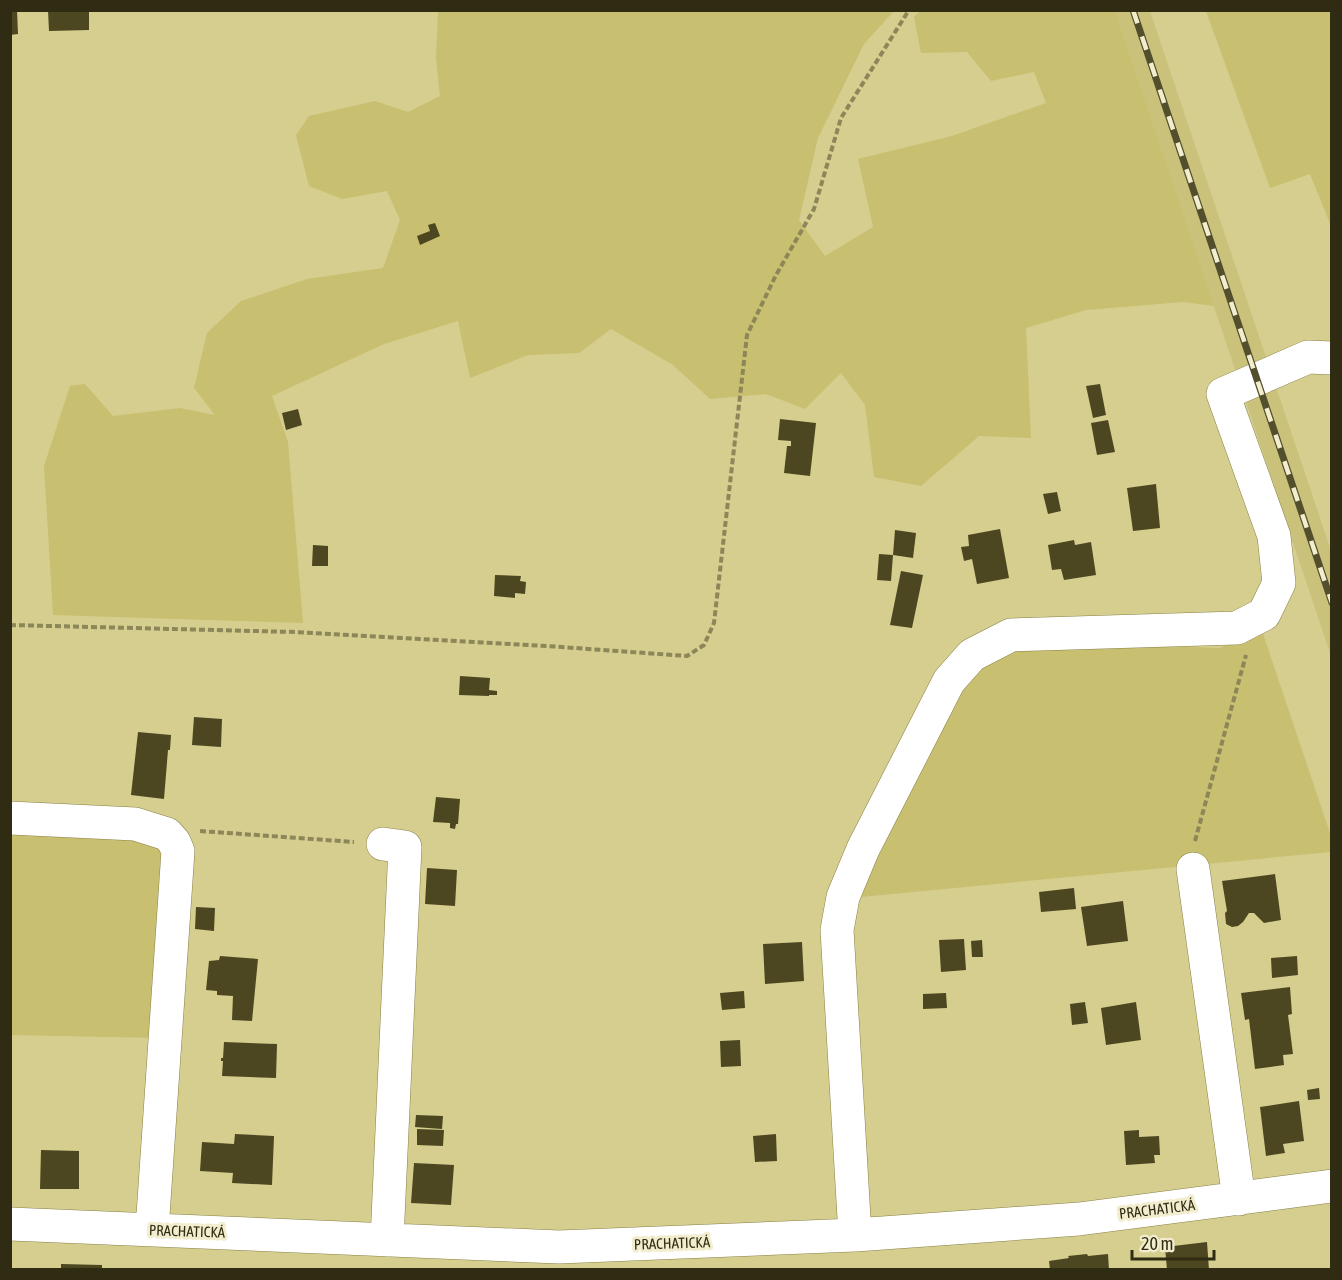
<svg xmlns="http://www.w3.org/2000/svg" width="1342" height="1280" font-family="'Asap Condensed',sans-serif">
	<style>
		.built { fill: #cac17b }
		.green { fill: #c9bf70 }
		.building { fill: #4c4720 }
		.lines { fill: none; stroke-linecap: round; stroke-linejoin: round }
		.minor-casing { stroke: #888044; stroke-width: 34 }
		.path { stroke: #8c8658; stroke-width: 4; stroke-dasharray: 6 3; stroke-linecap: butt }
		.minor { stroke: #fff; stroke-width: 33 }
		.rail-casing { stroke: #534f2d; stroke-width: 7 }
		.rail { stroke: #f1edce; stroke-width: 4.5; stroke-dasharray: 14; stroke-linecap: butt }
		.labels { text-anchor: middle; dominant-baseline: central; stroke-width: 6; stroke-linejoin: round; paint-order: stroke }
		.street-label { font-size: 15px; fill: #302c13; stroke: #f1edce }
	</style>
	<rect width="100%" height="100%" fill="#d5ce8f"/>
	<path class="built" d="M1115 11H1150L1331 551V656Z"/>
	<path class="green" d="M438 11H894L864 44 818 138 799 220 825 256 873 227 858 159 952 136 1046 103 1034 72 991 81 967 52 921 53 914 17 920 11H1115L1214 306 1183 302 1086 310 1026 328 1031 438 979 436 921 486 874 477 865 405 841 373 805 409 766 394 710 399 673 365 611 329 579 353 528 355 470 378 458 321 384 344 272 396 288 442 303 623 53 615 44 466 70 386 85 384 113 416 180 408 215 415 194 388 207 333 241 301 307 279 383 268 400 220 387 191 342 199 309 186 296 135 309 116 375 101 408 112 440 96 436 58Z
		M1206 11H1331V226L1310 174 1270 188Z
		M1262 631 1331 836V852L850 898 959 682 1021 642 1220 648Z
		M11 828 130 832 163 845 159 1038 11 1035Z"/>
	<path class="building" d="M10 10H17L18 34 10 35Z
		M48 10H89V30L49 31Z
		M435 223 440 236 420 245 417 236 430 231 428 225Z
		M1100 384 1106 415 1093 418 1086 386Z
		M298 409 302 425 286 430 282 413Z
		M780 419 816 423 810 476 784 473 787 446H791V441L778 440Z
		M1108 420 1115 452 1097 455 1091 423Z
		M1156 484 1160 528 1133 531 1127 488Z
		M1057 492 1061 511 1048 514 1043 494Z
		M1000 529 1009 578 977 584 972 559 964 561 961 547 969 546 968 535Z
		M895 530 916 533 913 558 893 555Z
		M1074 540 1075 545 1091 542 1096 575 1064 580 1061 569 1052 570 1048 545Z
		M313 545 328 546V566H312Z
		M879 554 893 555 891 581 877 580Z
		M901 571 923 575 912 628 890 625Z
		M495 575 521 576 520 581 526 582 525 594 515 593V598L494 596Z
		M460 676 490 678 489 690 497 691V695H489V696L459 695Z
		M194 717 222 719 221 747 192 745Z
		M138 732 171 735 170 750H168L164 799 131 795Z
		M436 797 460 799 458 824H456L455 829 450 828V823L433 822Z
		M427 868 457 870 455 906 425 904Z
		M1275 874 1281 920 1264 923 1254 913H1249L1243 922 1238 926 1232 927 1226 924 1225 913 1227 911 1222 881Z
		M1074 888 1076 909 1041 912 1039 892Z
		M1123 901 1128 941 1087 946 1081 907Z
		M196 907 215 908 214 931 195 929Z
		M964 939 966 970 941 972 939 940Z
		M982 940 983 957H972L971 941Z
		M802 942 804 981 765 984 763 944Z
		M220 956 258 959 252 1021 232 1020 233 996 217 995V991L206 990 209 961 219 960Z
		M1297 956 1298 975 1272 978 1271 958Z
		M1290 987 1292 1014 1288 1015 1293 1054 1283 1055 1284 1065 1255 1069 1249 1019 1245 1020 1241 993Z
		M744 991 745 1008 722 1010 720 993Z
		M946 993 947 1008 923 1009V994Z
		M1085 1002 1088 1023 1072 1025 1070 1004Z
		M1136 1002 1141 1040 1106 1045 1101 1008Z
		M740 1040 741 1066 721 1067 720 1041Z
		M224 1042 277 1044 276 1078 222 1076 223 1061H221V1058H223Z
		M1319 1088 1320 1099 1308 1100 1307 1090Z
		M1299 1101 1304 1141 1283 1144 1285 1153 1266 1156 1260 1107Z
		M416 1115 443 1116 442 1129 415 1127Z
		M417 1129 444 1130 443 1146 417 1145Z
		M1139 1130V1137L1159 1136 1160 1155H1154L1155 1163 1126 1165 1124 1131Z
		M235 1134 274 1136 272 1185 232 1183 233 1173 200 1171 202 1142 234 1144Z
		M776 1134 777 1161 755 1162 753 1136Z
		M41 1150 79 1151V1189H40Z
		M414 1163 454 1165 451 1205 411 1203Z
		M1207 1242 1209 1270H1167L1165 1247Z
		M1087 1254 1088 1256 1108 1254 1109 1270H1050L1049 1261 1069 1258 1068 1256Z
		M61 1264 102 1265V1270H61Z"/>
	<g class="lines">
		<defs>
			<path id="minor" d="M10 818 135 824 167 834 174 842 178 851 152 1230
				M383 844 405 847 387 1240
				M1193 869 1239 1199
				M10 1224 559 1247 855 1235 1079 1219 1332 1186
				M855 1235 837 930 843 897 863 849 949 681 972 655 1011 635 1237 628 1264 614 1279 583 1274 536 1223 394 1308 357 1332 358"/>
		</defs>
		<use href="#minor" class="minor-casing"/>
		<path class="path" d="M10 625 295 632 547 646 687 656 704 645 714 623 747 335 776 275 814 209 841 118 909 10
			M200 831 354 842
			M1195 841 1246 655"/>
		<use href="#minor" class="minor"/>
		<defs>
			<path id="rail" d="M1133 10 1332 603"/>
		</defs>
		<use href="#rail" class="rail-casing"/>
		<use href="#rail" class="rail"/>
	</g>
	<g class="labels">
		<g class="street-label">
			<text transform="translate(1157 1209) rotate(-7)">PRACHATICKÁ</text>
			<text transform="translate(187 1231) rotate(2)">PRACHATICKÁ</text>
			<text transform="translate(672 1243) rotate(-2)">PRACHATICKÁ</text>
		</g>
	</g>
	<rect width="1342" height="1280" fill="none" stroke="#302c13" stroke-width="24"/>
	<path d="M1132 1250v9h82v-9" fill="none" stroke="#302c13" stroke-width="3"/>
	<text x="1141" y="1250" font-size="18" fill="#302c13" stroke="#f1edce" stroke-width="4.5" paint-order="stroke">20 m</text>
</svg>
